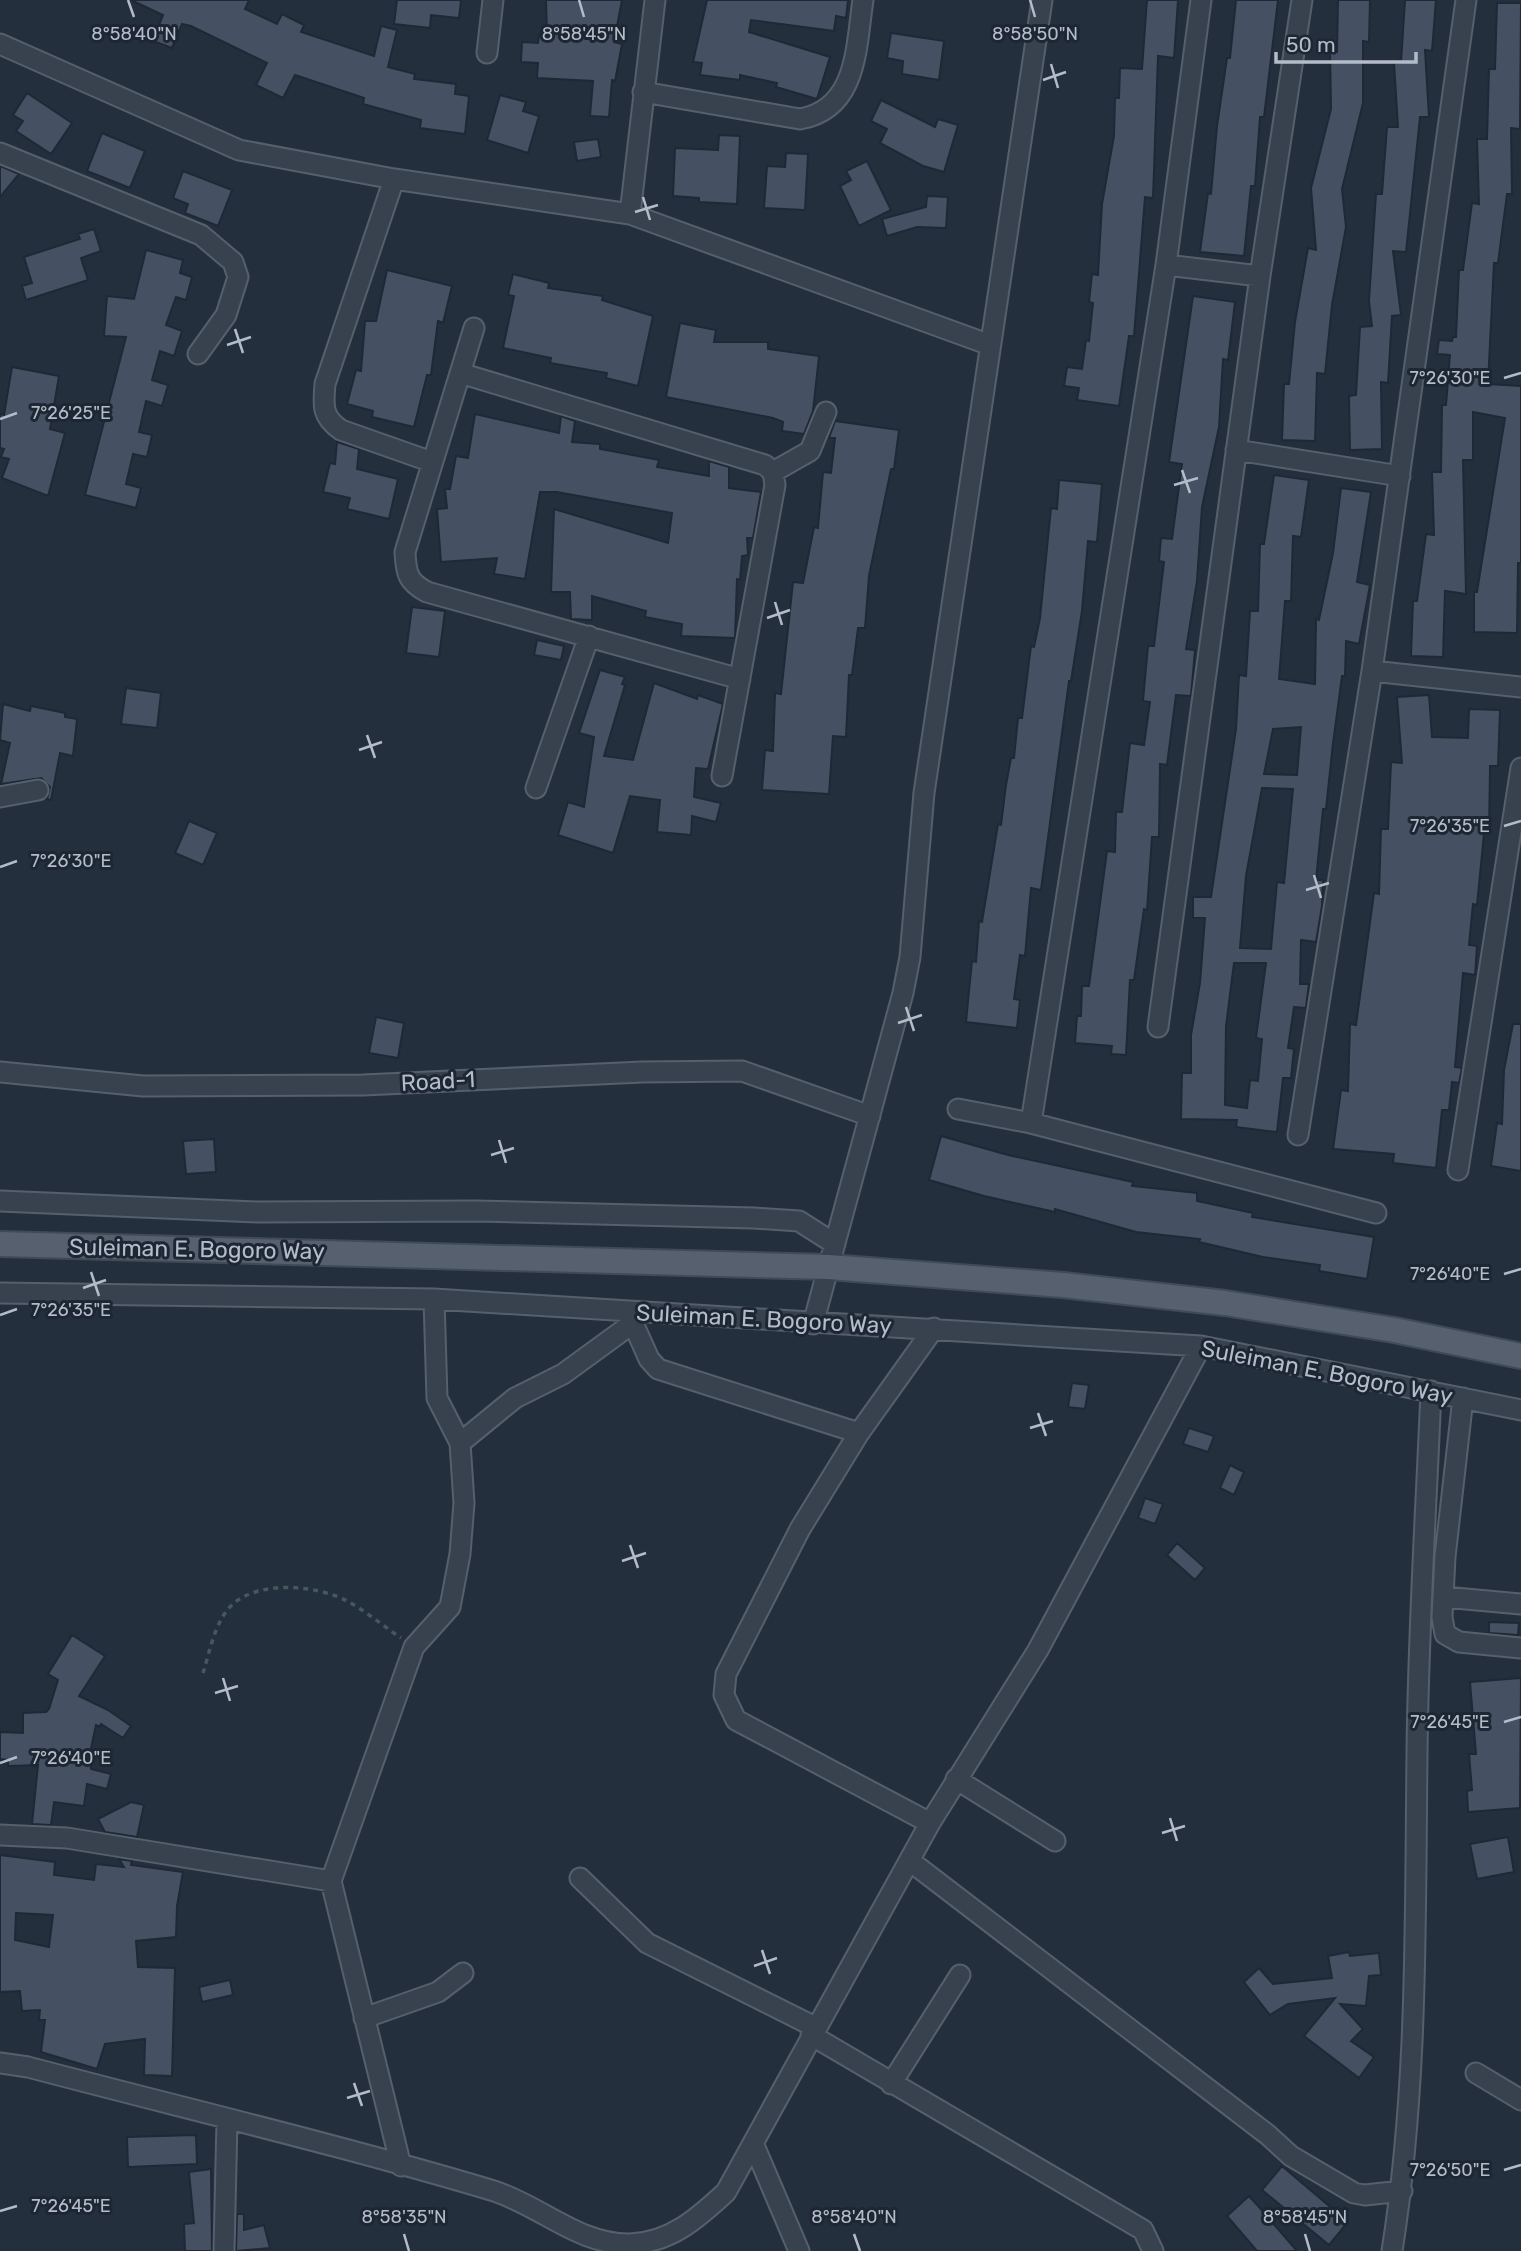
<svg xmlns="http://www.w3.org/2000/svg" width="1521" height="2251" font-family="Rubik,sans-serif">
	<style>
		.building { fill: #455162; stroke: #1f2835; stroke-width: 2; fill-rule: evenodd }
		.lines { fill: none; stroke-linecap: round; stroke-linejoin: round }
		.minor-casing { stroke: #565f6c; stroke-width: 23 }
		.major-casing { stroke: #414a57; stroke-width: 28 }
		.path { stroke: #44595c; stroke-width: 3.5; stroke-dasharray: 5 5; stroke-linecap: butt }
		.minor { stroke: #38414e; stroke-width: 19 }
		.major { stroke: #56606e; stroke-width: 24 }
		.ticks { fill: none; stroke: #b4bcc9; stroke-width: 2.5 }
		.labels { text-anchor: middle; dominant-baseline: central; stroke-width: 6; stroke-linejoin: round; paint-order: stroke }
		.street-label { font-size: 23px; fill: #b4bcc9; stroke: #1d2633 }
		.ticks-label { font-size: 18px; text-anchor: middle; fill: #b4bcc9; stroke: #1d2633; stroke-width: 6; stroke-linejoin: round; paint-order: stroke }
	</style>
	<rect width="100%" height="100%" fill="#242f3e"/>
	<path class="building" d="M131 0H249L245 9 277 24 282 14 304 25 301 32 374 56 381 26 397 30 388 67 415 74 414 79 456 84 455 94 469 96 465 134 420 128 421 120 363 104 364 98 295 75 283 98 256 85 267 63 191 26 182 24 172 48 153 41 163 15Z
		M397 0H461L459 18 431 15 430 28 394 24Z
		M546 0H622L614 42 622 44 615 81 612 80 609 117 590 116 593 81 537 78 538 63 521 62 522 42 538 43 539 35 547 36Z
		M707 0H848L846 18 836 16 834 31 751 20 749 32 830 57 817 99 776 87 777 83 740 75V80L700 75 702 63 693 62Z
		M1147 0H1178L1174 58 1158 56 1153 198 1145 197 1134 336H1129L1119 406 1077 400 1079 388 1064 386 1067 367 1082 369 1086 340 1089 341 1093 303 1089 302 1092 274 1098 275 1102 204 1114 136 1115 98H1119L1120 68 1142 69Z
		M1236 0H1278L1264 117H1260L1255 186H1251L1244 256 1200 252 1208 193 1211 194 1217 126 1227 58H1230Z
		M1338 0H1370L1369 42 1363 41V103L1342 189 1346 227 1332 305 1325 374 1317 373 1315 441 1282 440 1284 384H1289L1295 322 1308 248 1316 250 1311 188 1331 109 1330 52H1337Z
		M1405 0H1436L1432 51 1425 50 1429 117H1420L1406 252 1393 251 1401 315 1392 316 1388 383 1381 382 1382 449 1350 450 1349 396 1356 395 1360 327 1372 326 1369 301 1376 194H1382L1387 127H1398L1394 63 1401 62Z
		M1497 3H1521L1520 129 1511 128 1512 194H1507L1498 263H1494L1488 384 1521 386V563H1518L1517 633 1474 632V592H1477L1505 418 1473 412V460H1463L1466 594 1445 591 1443 657 1411 656 1413 601H1417L1426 534 1434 535 1432 472H1441L1442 405H1446L1450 355 1437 354 1439 340 1452 341 1453 337H1456L1459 270H1463L1472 203 1479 204 1477 139H1487L1489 69H1495Z
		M891 33 944 41 939 80 902 74 903 61 887 58Z
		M27 93 72 123 51 154 16 131 23 121 13 115Z
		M500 95 526 102 523 111 539 116 528 153 487 140Z
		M881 100 935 127 938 119 958 125 944 172 923 166 880 143 887 129 871 121Z
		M102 133 145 151 130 188 87 171Z
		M719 135 740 136 737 204 699 202V198L673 196 675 148 718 150Z
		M598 139 601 157 577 161 574 142Z
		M786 153 808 154 805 210 764 208 767 166 785 167Z
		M867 161 891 210 859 226 840 186 851 180 846 171Z
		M0 166 19 174 0 197Z
		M183 171 232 190 218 226 185 213 188 204 173 198Z
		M927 196 948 197 946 228 917 227 887 236 882 219 926 207Z
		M94 229 101 251 81 258 88 280 26 300 22 286 32 283 24 257 80 239 78 234Z
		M146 250 183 260 180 273 192 277 186 300 176 297 166 325 182 331 174 356 160 351 152 380 168 385 162 406 146 401 139 432 152 435 147 457 133 454 126 484 141 488 136 508 85 495 126 337 104 336 107 296 134 299Z
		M387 270 452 286 443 323 438 321 431 375H427L414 427 372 417 373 411 347 404 356 370 361 371 365 321H376Z
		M513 274 549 283 548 288 603 296 602 300 653 316 638 386 606 378 607 373 550 363 551 358 503 348 514 296 508 295Z
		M1193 296 1235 302 1228 360 1223 359 1219 427 1202 507 1197 581 1186 649 1195 650 1191 696 1176 695 1167 765 1160 764 1159 837H1152L1147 910 1144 909 1134 980H1130L1126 1055 1111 1054 1112 1046 1075 1043 1077 1016H1081L1082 986H1089L1107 851 1115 852 1116 812H1122L1130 743 1144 745 1150 702 1143 701 1148 646H1154L1164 562 1159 561 1161 538 1172 539 1182 464 1169 462Z
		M680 323 716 330 714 342H768V349L819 356 813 411 804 434 782 431 783 422 773 418 666 397Z
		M12 367 59 376 50 429 65 433 48 496 2 478 9 459 1 457 4 449 0 448V414L4 415Z
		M475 414 559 433 561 416 575 421 572 442 600 444V449L659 460 657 467 709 476V461L729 467V488L761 492 753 538H747L748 555 742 556 740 580 737 579 735 638 681 636 682 624 645 617 646 611 592 596V620L571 619 570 592H551L554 509 668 543 672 513 557 492H540L525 579 494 574 497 558 441 562 437 509 447 508 445 489H450L456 456 468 458Z
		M835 421 899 430 894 469H891L869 576 865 628H858L852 675H849L846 737 833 736 829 794 762 790 765 750 773 751 775 693 781 694 793 582 803 583 814 527 818 528 823 472 831 473 835 438H829Z
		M337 442 359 449 357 469 398 479 389 519 347 509 350 498 323 492 330 463 335 464Z
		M1274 475 1309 480 1301 537 1293 536 1291 601H1285L1279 679 1315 684 1316 619 1319 620 1333 553 1341 488 1371 492 1357 582 1370 585 1359 644 1346 641 1345 676H1342L1333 743 1326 809H1323L1316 880H1323L1322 906 1316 942 1301 940 1300 984H1309L1307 999 1306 1008 1294 1007 1288 1048 1294 1049 1291 1078H1283L1277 1132 1236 1127 1237 1120 1181 1119 1182 1073H1191V1035L1200 983 1205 918H1193V897H1211L1236 729 1239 675 1246 676 1250 611H1258L1260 544H1264ZM1301 727 1297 775 1264 774 1273 729ZM1262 788 1293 789 1284 883 1277 882 1271 949 1240 948 1246 876ZM1234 963H1266L1256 1038 1262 1039 1258 1081 1250 1080 1247 1108 1225 1105 1226 1026Z
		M1059 480 1102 484 1097 542 1088 541 1082 611 1071 681H1069L1041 890 1031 888 1025 956 1020 955 1014 999 1020 1000 1017 1028 966 1022 972 961 976 962 979 921 982 922 998 824 1001 825 1006 785 1011 758H1014L1018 718H1022L1031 646 1034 647 1040 618 1051 508 1057 509Z
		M412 607 445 611 439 657 406 653Z
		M537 640 564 646 561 660 534 655Z
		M600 670 625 677 622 684 625 685 604 756 633 760 654 683 697 699 698 695 723 704 708 769 696 768 694 797 721 803 716 822 692 816 691 835 657 832 660 800 630 796 613 853 558 835 568 802 584 807 594 737 579 733Z
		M126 688 161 693 157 728 121 724Z
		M1429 695 1432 737 1468 738 1469 709 1500 710 1498 766H1490L1489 834H1484L1477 905 1473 904 1469 945 1477 946 1475 975 1463 973 1455 1067 1462 1068 1459 1083 1452 1082 1449 1110H1442L1436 1168 1393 1163 1394 1154 1333 1149 1341 1090 1348 1091 1350 1024 1356 1025 1374 893 1379 894 1381 829H1388L1391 762 1402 763 1397 697Z
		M3 704 30 711 31 706 65 713V717L77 719 73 756 60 753 51 800 47 799 50 787 41 778 1 784 10 743 0 740Z
		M189 821 217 833 203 865 175 853Z
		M376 1017 404 1023 398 1058 369 1053Z
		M1513 1024H1521V1171L1491 1166 1497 1123 1502 1124 1504 1070Z
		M941 1136 1008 1155 1133 1182 1132 1186 1197 1193V1201L1253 1213 1252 1217 1374 1237 1367 1279 1319 1271 1320 1265 1263 1257 1199 1242 1200 1239 1136 1232 1055 1209V1212L984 1196 929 1180Z
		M214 1139 216 1172 186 1174 183 1141Z
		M1072 1383 1089 1385 1085 1409 1068 1407Z
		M1189 1428 1214 1436 1208 1452 1183 1444Z
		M1230 1465 1244 1472 1234 1495 1220 1488Z
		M1145 1498 1163 1504 1155 1524 1138 1518Z
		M1177 1543 1205 1568 1195 1580 1167 1555Z
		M1489 1622 1519 1623 1518 1635 1489 1633Z
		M72 1635 105 1656 79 1696 108 1710 131 1726 123 1738 101 1724 100 1727 96 1725 90 1753 91 1769 111 1774 107 1789 87 1784 84 1806 54 1802 51 1825 32 1824 38 1765 8 1766V1760L0 1759V1732L23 1733V1713L46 1712 49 1709 58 1680 48 1674Z
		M1521 1678 1520 1808 1468 1812 1467 1791 1472 1790 1469 1754H1476L1470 1682Z
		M131 1802 144 1805 137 1837 105 1832 98 1819Z
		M1508 1837 1514 1872 1477 1879 1470 1844Z
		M0 1855 55 1862 54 1875 94 1880 96 1864 124 1867 119 1859 132 1861 131 1865 183 1872 177 1906 176 1937 136 1941 138 1967 175 1968 172 2076 144 2075 145 2039 105 2044 97 2069 41 2052 45 2020H39L40 2010 22 2011 20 1991 0 1992ZM16 1913 53 1915 49 1947 15 1940Z
		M1349 1952 1350 1956 1379 1953 1381 1975 1369 1976 1366 2006 1340 2004 1363 2029 1351 2041 1374 2057 1359 2078 1304 2036 1335 1998 1288 2004 1270 2015 1244 1982 1259 1968 1273 1984 1332 1978 1328 1956Z
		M230 1980 233 1995 202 2002 199 1987Z
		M196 2135 197 2164 128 2167 127 2137Z
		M1282 2166 1348 2222 1329 2245 1262 2190Z
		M211 2169 212 2251H185L184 2224 194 2223 189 2172Z
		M1249 2196 1259 2207 1297 2251H1257L1227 2216Z
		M237 2214H244V2230L264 2225 270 2248 236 2251Z"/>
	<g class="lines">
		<defs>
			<path id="minor" d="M655 0 630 214 990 345
				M0 44 239 150 394 179 630 214
				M487 53 493 0
				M643 92 800 119C858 109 856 46 863 0
				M0 153 201 235 233 262 238 277 226 315 198 354
				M394 179 325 384C323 406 322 417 341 430L432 462
				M1166 265 1260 276
				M474 328 405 552C406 574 408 582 427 592L740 679
				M460 373 765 465 773 472 775 485 722 776
				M1236 450 1400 476
				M773 472 810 451 826 412
				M1372 671 1521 687
				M536 788 589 636
				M0 797 38 790
				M1158 1027 1260 276 1302 0
				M0 1072 143 1086 363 1085 642 1072 742 1071 870 1116
				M958 1109 1031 1123 1376 1213
				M1031 1123 1166 265 1201 0
				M1298 1135 1372 671 1466 0
				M1458 1170 1521 768
				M0 1201 258 1212 476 1211 754 1218 799 1221 835 1244
				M0 1293 434 1299 1201 1346 1521 1410
				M628 1312 649 1359 658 1369 859 1433
				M813 1324 903 993 910 957 924 793 1042 0
				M1463 1398 1445 1557 1442 1617 1445 1634 1459 1642 1521 1648
				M460 1443 515 1398 563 1374 633 1323
				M1444 1597 1521 1604
				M956 1779 1055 1841
				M930 1823 736 1720 724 1695 726 1674 800 1529 859 1433 934 1328
				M0 1835 67 1838 331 1881
				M910 1861 1268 2135 1291 2156 1354 2193 1365 2195 1402 2191
				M580 1878 647 1943 815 2027
				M364 2018 438 1992 463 1973
				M811 2035 1143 2230 1153 2251
				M0 2063 28 2067C183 2108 340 2145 494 2191 541 2206 579 2245 630 2244 670 2243 698 2218 726 2192L930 1823 1038 1650 1201 1346
				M1476 2073 1521 2100
				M891 2084 960 1975
				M753 2143 799 2251
				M401 2166 331 1881 414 1647 450 1607 460 1554 464 1503 460 1443 437 1398 434 1299
				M224 2251 227 2120
				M1392 2251C1418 2087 1415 1921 1417 1755 1418 1634 1426 1512 1431 1391"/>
			<path id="major" d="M0 1244 829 1267 1063 1285 1225 1303 1394 1330 1521 1356"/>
		</defs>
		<use href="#minor" class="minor-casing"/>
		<use href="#major" class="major-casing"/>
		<path class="path" d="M203 1673C210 1651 215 1620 233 1604 260 1580 317 1585 347 1601 366 1611 383 1626 401 1638"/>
		<use href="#minor" class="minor"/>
		<use href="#major" class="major"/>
	</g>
	<path class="ticks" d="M128 0 134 17M579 0 584 17M1030 0 1035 17M1051 64 1058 88M1043 80 1066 72M643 197 650 220M635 212 658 205M235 329 243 353M227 345 251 337M1504 378 1521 373M0 419 17 413M1182 470 1190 493M1174 485 1198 478M775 602 782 625M767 618 790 610M367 735 375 758M359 750 382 742M1504 826 1521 821M0 867 17 861M1314 875 1321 898M1306 890 1329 883M906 1007 914 1031M898 1023 922 1015M499 1140 506 1163M491 1155 514 1148M91 1272 99 1296M1504 1274 1521 1269M83 1288 106 1280M0 1315 17 1309M1038 1413 1046 1436M1030 1428 1053 1421M630 1545 638 1568M622 1561 646 1553M223 1678 230 1701M215 1693 238 1686M1504 1722 1521 1717M0 1763 17 1757M1170 1818 1177 1841M1162 1833 1185 1826M762 1950 770 1974M754 1966 777 1958M354 2083 362 2106M347 2098 370 2091M1504 2170 1521 2165M0 2211 17 2206M404 2234 409 2251M854 2234 860 2251M1305 2234 1310 2251"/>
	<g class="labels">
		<g class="street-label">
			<text transform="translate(438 1081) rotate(-3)">Road-1</text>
			<text transform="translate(197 1249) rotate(1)">Suleiman E. Bogoro Way</text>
			<text transform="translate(764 1319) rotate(3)">Suleiman E. Bogoro Way</text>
			<text transform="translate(1327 1372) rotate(11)">Suleiman E. Bogoro Way</text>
		</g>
	</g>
	<g class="ticks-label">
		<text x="134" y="40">8°58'40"N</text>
		<text x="584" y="40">8°58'45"N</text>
		<text x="1035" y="40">8°58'50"N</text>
		<text x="1450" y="384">7°26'30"E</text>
		<text x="71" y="419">7°26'25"E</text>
		<text x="1450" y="832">7°26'35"E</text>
		<text x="71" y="867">7°26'30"E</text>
		<text x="1450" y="1280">7°26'40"E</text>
		<text x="71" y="1316">7°26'35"E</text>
		<text x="1450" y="1728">7°26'45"E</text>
		<text x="71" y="1764">7°26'40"E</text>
		<text x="1450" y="2176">7°26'50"E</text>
		<text x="71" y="2212">7°26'45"E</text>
		<text x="404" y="2223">8°58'35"N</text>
		<text x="854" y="2223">8°58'40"N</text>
		<text x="1305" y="2223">8°58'45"N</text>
	</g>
	<path d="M1276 52v10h140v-10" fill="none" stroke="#b4bcc9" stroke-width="3.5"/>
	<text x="1286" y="52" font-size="21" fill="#b4bcc9" stroke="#1d2633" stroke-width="5" paint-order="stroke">50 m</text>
</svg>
